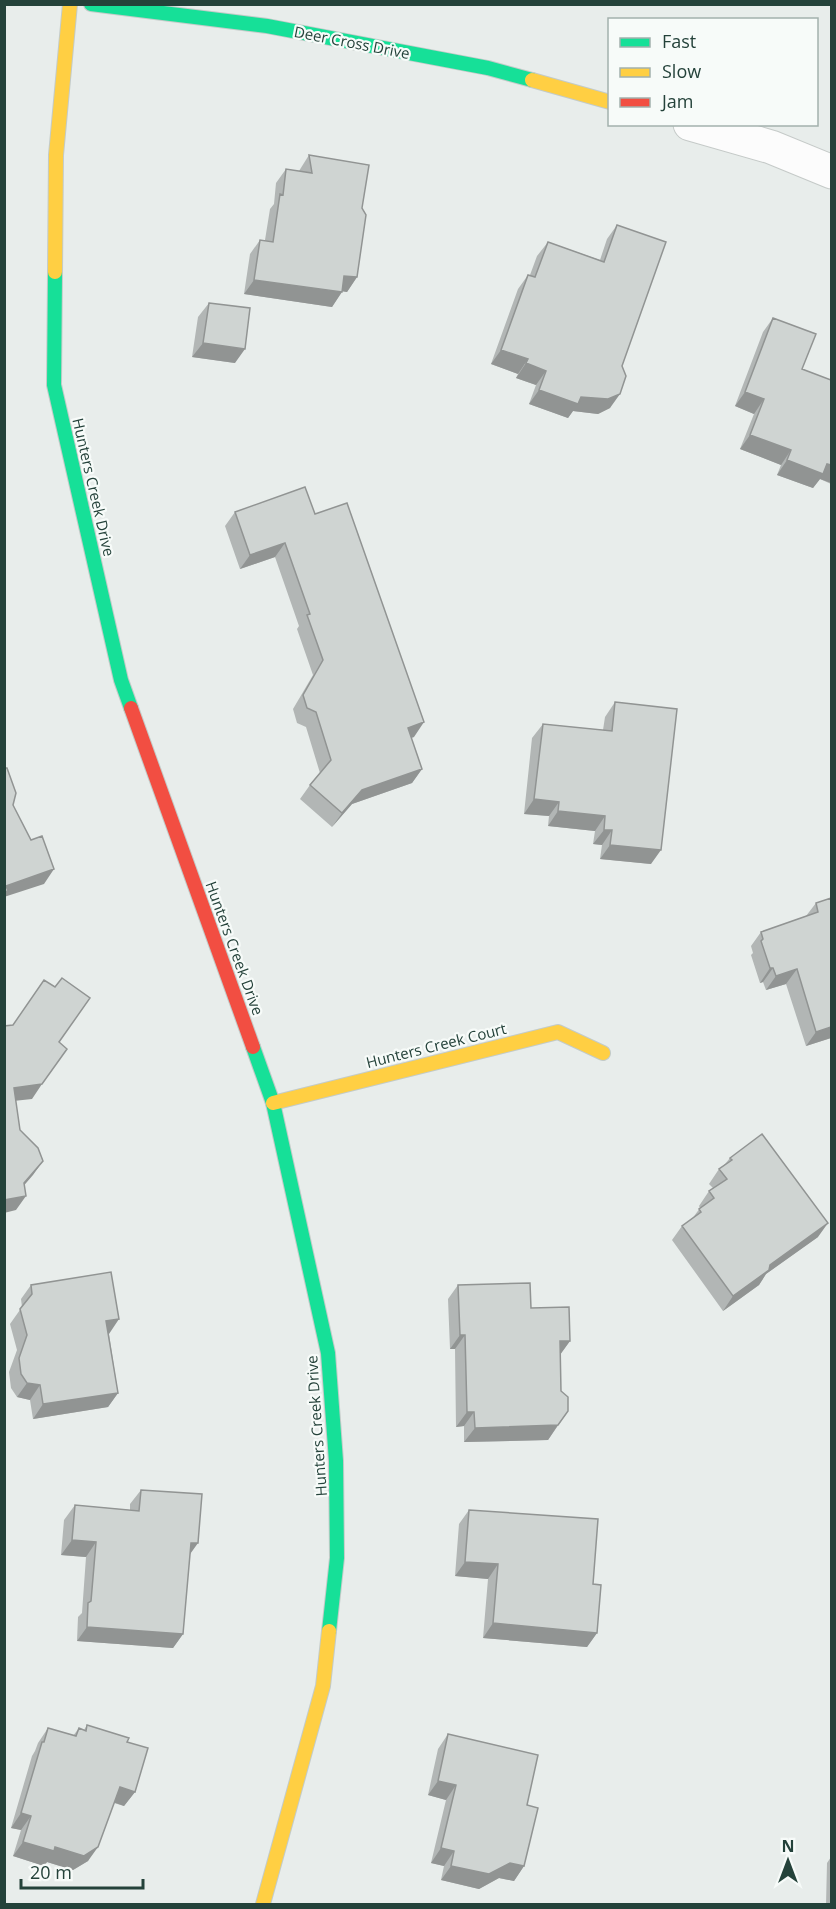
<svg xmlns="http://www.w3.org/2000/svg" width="836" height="1909" font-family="'Open Sans',sans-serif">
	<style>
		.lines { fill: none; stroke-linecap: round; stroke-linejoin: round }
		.street-casing { stroke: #c5cac8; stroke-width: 35 }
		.fast-casing { stroke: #c3cbc8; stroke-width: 16 }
		.slow-casing { stroke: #c3cbc8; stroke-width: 16 }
		.jam-casing { stroke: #c3cbc8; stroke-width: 16 }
		.street { stroke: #fcfcfc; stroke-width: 33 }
		.fast { stroke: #16e098; stroke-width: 14 }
		.slow { stroke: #ffcf43; stroke-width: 14 }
		.jam { stroke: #f24e42; stroke-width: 14 }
		.wall { fill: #b2b6b5 }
		.shaded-wall { fill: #919493 }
		.building { fill: #cfd4d2; stroke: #919493; stroke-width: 1.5 }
		.labels { text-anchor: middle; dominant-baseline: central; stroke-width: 4.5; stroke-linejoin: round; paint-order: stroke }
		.street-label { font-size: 15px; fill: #24423a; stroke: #f7fbf9 }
	</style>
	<rect width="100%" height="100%" fill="#e8edeb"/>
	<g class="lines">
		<defs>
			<path id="street" d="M690 124 771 147 832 172"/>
			<path id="fast" d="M91 4 267 26 488 68 532 80
				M55 272 54 385 121 680 131 708
				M253 1047 273 1103 328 1353 336 1461 337 1558 329 1631"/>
			<path id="slow" d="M532 80 610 102
				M55 272 56 155 70 4
				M273 1103 558 1032 603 1053
				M263 1904 323 1686 329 1631"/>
			<path id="jam" d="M131 708 253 1047"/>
		</defs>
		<use href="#street" class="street-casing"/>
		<use href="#fast" class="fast-casing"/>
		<use href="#slow" class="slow-casing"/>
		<use href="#jam" class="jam-casing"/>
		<use href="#street" class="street"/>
		<use href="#fast" class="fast"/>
		<use href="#slow" class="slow"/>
		<use href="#jam" class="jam"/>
	</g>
	<path class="wall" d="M309 155 362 208 357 277 347 292 342 291 332 307 244 294 250 254 260 240H265L270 209 274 204 276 183 286 169 299 171Z
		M617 225 622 366 610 408 598 414 573 411 568 418 529 404 536 385 516 378 518 374 491 364 518 289 528 275H530L537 256 548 242 600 260 607 239Z
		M209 303 235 363 192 357 198 317Z
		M773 318 802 369 831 380V484L820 479 813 488 777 475 781 465 740 449 754 414 735 406 763 332Z
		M235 512 315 514 414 737 411 738 422 769 412 783 352 804 332 827 300 799 310 785 320 773 306 727 297 723 293 709 313 675 297 629 299 626 275 557 240 569 225 526Z
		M615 702 651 864 600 859 602 845 593 844 595 831 548 826 549 816 524 814 532 738 543 724 603 730 605 717Z
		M831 898V1038L806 1046 786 984 766 990 763 982 760 983 751 955 753 953 751 946 761 932 806 916 816 903Z
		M730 1158 818 1237 766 1274 759 1285 723 1311 672 1240 682 1226 692 1219 700 1208 699 1206 709 1191 713 1188 709 1184 719 1169 725 1164Z
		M31 1285 109 1334 118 1393 108 1407 33 1419 30 1400 17 1397 11 1388 9 1372 17 1350 10 1324 22 1307 21 1299Z
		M458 1285 531 1308 570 1341 560 1354 561 1391 568 1411 548 1440 464 1442V1426L456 1427 455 1349H450L448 1299Z
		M141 1490 190 1554 183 1634 173 1648 77 1641 78 1617 82 1613 86 1557 61 1555 64 1520 75 1505 130 1510V1504Z
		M469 1510 593 1584 597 1633 587 1647 483 1638 488 1579 455 1576 459 1524Z
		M87 1725 127 1742 135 1792 124 1806 114 1803 88 1861 73 1870 47 1862 44 1866 13 1856 21 1830 11 1828 32 1756 35 1751 38 1743 48 1728 73 1736 79 1728 84 1730Z
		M448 1734 527 1805 524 1866 514 1881 499 1878 479 1889 441 1880 444 1866 431 1863 446 1800 428 1795 438 1749Z
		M831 1857V1905H826L827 1863Z"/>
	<path class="shaded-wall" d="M344 276 357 277 347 292 334 290Z
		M254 280 342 292 332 307 244 294Z
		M203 343 245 349 235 363 192 357Z
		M501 350 528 359 518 374 491 364Z
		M526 363 546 371 536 385 516 378Z
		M539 390 581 397 620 394 610 408 598 414 573 411 568 418 529 404Z
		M745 392 764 399 754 414 735 406Z
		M750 435 791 450 781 465 740 449Z
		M787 460 827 464 831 465V483L820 479 813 488 777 475Z
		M285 543 275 557 240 569 250 555Z
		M424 722 414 737 397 742 408 728Z
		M422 769 412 783 352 804 332 827 342 813 362 790Z
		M534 799 559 802 549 816 524 814Z
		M558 811 605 816 595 831 548 826Z
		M604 830H612L602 845 593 844Z
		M610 845 661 850 651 864 600 859Z
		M54 869 44 884 4 897V887L6 886Z
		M770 968H773L763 982 760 983Z
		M797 969 786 984 766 990 776 976Z
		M831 1027V1038L806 1046 816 1032Z
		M42 1084 32 1099 4 1102 14 1088Z
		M43 1161 33 1175 14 1197 24 1183Z
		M26 1196 16 1210 4 1213V1200Z
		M828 1223 818 1237 766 1274 759 1285 723 1311 733 1296 770 1265Z
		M119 1319 109 1334 96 1336 106 1321Z
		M460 1335H465L455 1349H450Z
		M560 1341H570L560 1355Z
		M27 1383 40 1385 30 1400 17 1397Z
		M118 1393 108 1407 33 1419 43 1404Z
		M467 1412H474L464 1426 456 1427Z
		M558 1425 548 1440 464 1442 475 1428Z
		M72 1540 96 1542 86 1557 61 1555Z
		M191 1543H198L188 1557Z
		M465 1562 498 1564 488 1579 455 1576Z
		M493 1623 597 1633 587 1647 483 1638Z
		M87 1627 183 1634 173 1648 77 1641Z
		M438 1781 456 1785 446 1800 428 1795Z
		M120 1787 135 1792 124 1806 110 1801Z
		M21 1813 31 1816 21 1830 11 1828Z
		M23 1842 55 1847H98L88 1861 73 1870 47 1862 44 1866 13 1856Z
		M441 1848 454 1851 444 1866 431 1863Z
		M510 1863 524 1866 514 1881 499 1878 479 1889 441 1880 451 1866Z"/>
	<path class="building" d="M309 155 369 165 362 208 366 215 357 277 344 276 342 292 254 280 260 240 273 242 280 194 283 195 286 169 312 173Z
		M617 225 666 242 622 366 626 376 620 394 608 399 581 397 578 404 539 390 546 371 526 363 528 359 501 350 528 275 535 277 548 242 604 262Z
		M209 303 250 308 245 349 203 343Z
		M773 318 816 334 802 369 831 380V465L827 464 823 474 787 460 791 450 750 435 764 399 745 392Z
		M305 487 315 514 347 503 424 722 408 728 422 769 362 790 342 813 310 785 331 760 316 712 307 708 303 695 323 660 307 615 310 614 285 543 250 555 235 512Z
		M615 702 677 709 661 850 610 845 612 830H604L605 816 558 811 559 802 534 799 543 724 612 731Z
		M4 768H7L16 793 13 805 31 840 42 836 54 869 6 886 8 891 4 892Z
		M831 898V1027L816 1032 797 969 776 976 773 968H770L761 941 763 939 761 932 818 912 816 903Z
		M62 978 90 998 59 1042 67 1049 42 1084 14 1088 20 1130 38 1148 43 1161 24 1183 26 1196 4 1200V1026L13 1025 44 980 55 987Z
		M762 1134 828 1223 770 1265 769 1270 733 1296 682 1226 701 1212 699 1209 714 1198 709 1191 727 1179 719 1169 732 1160 730 1158Z
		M111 1272 119 1319 106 1321 118 1393 43 1404 40 1385 27 1383 21 1374 19 1358 27 1335 20 1309 32 1294 31 1285Z
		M530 1283 531 1308 569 1307 570 1341H560L561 1391 568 1397V1411L558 1425 475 1428 474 1412H467L465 1335H460L458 1285Z
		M141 1490 202 1494 198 1543H191L183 1634 87 1627 88 1603 91 1601 96 1542 72 1540 75 1505 139 1511Z
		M469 1510 598 1519 593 1584 601 1585 597 1633 493 1623 498 1564 465 1562Z
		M87 1725 129 1738 127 1742 148 1748 135 1792 120 1787 98 1847 84 1856 55 1847 54 1851 23 1842 31 1816 21 1813 42 1742H44L48 1728 76 1736 79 1728 86 1731Z
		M448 1734 538 1755 527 1805 538 1808 524 1866 510 1863 489 1874 451 1866 454 1851 441 1848 456 1785 438 1781Z"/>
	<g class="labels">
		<g class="street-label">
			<text transform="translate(352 42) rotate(11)">Deer Cross Drive</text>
			<text transform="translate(94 487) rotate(77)">Hunters Creek Drive</text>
			<text transform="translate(235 948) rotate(70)">Hunters Creek Drive</text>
			<text transform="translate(436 1045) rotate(-14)">Hunters Creek Court</text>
			<text transform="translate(316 1426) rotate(-94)">Hunters Creek Drive</text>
		</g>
	</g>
	<rect width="836" height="1909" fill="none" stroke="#24423a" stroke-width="12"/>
	<rect x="608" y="18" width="210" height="108" fill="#f7fbf9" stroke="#a3b1ad" stroke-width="1.5"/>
	<rect x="620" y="38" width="30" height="9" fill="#16e098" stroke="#a3b1ad" stroke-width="1.5"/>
	<text x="662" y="48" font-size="18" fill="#24423a">Fast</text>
	<rect x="620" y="68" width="30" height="9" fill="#ffcf43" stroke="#a3b1ad" stroke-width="1.5"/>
	<text x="662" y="78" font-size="18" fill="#24423a">Slow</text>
	<rect x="620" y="98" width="30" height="9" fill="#f24e42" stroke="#a3b1ad" stroke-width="1.5"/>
	<text x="662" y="108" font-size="18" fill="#24423a">Jam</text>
	<g transform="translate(788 1861)" stroke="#f7fbf9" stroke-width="4.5" paint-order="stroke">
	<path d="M0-4.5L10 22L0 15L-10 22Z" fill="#24423a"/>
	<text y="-9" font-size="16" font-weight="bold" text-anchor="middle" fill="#24423a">N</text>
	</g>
	<path d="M21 1879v9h122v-9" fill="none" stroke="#24423a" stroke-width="3"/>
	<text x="30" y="1879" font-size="18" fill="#24423a" stroke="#f7fbf9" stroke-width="4.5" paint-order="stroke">20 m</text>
</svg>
